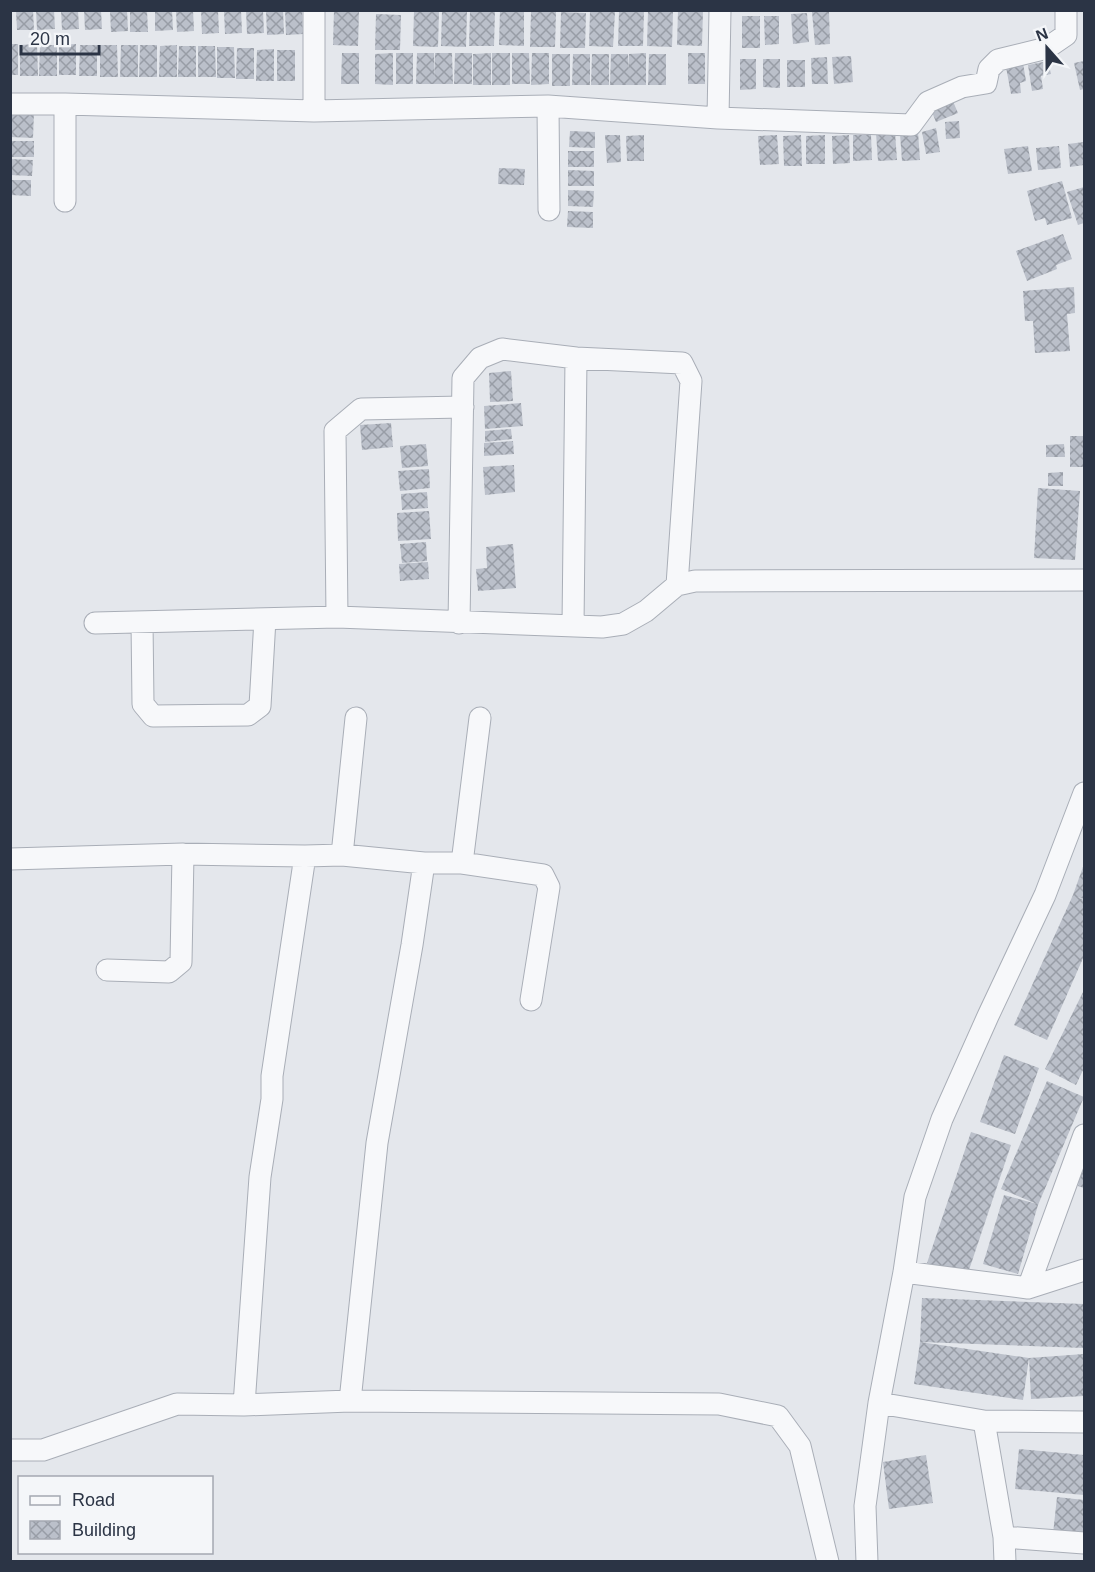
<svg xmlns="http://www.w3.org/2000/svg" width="1095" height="1572" font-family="Arial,sans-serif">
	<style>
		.building { fill: url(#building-cross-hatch) }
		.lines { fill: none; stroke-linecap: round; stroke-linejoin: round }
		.street-casing { stroke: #a9aeb7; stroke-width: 23 }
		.street { stroke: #f7f8fa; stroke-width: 21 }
	</style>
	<defs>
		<pattern id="building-cross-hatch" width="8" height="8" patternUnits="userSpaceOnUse" patternTransform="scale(1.5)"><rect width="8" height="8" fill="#bbc0ca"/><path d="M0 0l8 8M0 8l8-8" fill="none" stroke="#989da6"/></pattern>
	</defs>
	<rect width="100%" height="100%" fill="#e4e7ec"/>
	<path class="building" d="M16 10H33L34 30H17Z
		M36 10H54L55 29 37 30Z
		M61 10H78L79 29 62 30Z
		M84 10H101L102 29 85 30Z
		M110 10H127L128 31 111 32Z
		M130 10H147L148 32H130Z
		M155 10H172L173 30 155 31Z
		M176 10H193L194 31 177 32Z
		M201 10H218L219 33 202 34Z
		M224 10H241L242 33 225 34Z
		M246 10H263L264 33 247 34Z
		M266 10H283L284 34 267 35Z
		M285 10H302L303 34 286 35Z
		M334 10 359 11 358 46 333 45Z
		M500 10H524V46L499 45Z
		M678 10H703L702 46 677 45Z
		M414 11H439L438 47 413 46Z
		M442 11H467L466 47 441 46Z
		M470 11H495L494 46H469Z
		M590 11 615 12 613 47 589 46Z
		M619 11H644L643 46H618Z
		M648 11 673 12 672 47 647 46Z
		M531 12H556L555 47H530Z
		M561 12 586 13 585 48H560Z
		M812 12H829L830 44 815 45Z
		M807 13 809 42 793 44 791 14Z
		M376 14 401 15 400 50H375Z
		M742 16H760V48H742Z
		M764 16H779V44L765 45Z
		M10 44H18V75H10Z
		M37 44 38 76H20V45Z
		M76 44V75H59V45Z
		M40 45H57V76H39Z
		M80 45H97V76H79Z
		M100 45H117L118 77H100Z
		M121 45H138V77H120Z
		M140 45H157V77H139Z
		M177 45V77H159L160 46Z
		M179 46H196V77H178Z
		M198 46H215L216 77H198Z
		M217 47H234L235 78H217Z
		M237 48H254V79H236Z
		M274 49V81H256L257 50Z
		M277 50H295V81H277Z
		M342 53H359V84H341Z
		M393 53V85L375 84V54Z
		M396 53H413V84H396Z
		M417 53H434L435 79V53H452L453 84H416Z
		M455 53H472V84H454Z
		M491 53V85H473V54Z
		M492 53H510V85H492Z
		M512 53H529L530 84H512Z
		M532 53H549V84L531 85Z
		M646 53V85H610L611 54H628L629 70V54Z
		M688 53H705V84H688Z
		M552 54H570V86H552Z
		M573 54H590V85H572Z
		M592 54H609V85H591Z
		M649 54H666V85H648Z
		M851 56 853 82 834 84 832 57Z
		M827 57 828 84H812L811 58Z
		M740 59H756V89L740 90Z
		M763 59H780V88L763 87Z
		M787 60H805V87H787Z
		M1048 61 1051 74 1041 76 1043 89 1032 91 1028 65Z
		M1084 61V89L1080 90 1074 63Z
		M1023 63 1026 81 1020 83 1021 93 1011 94 1006 67Z
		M952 99 958 113 936 122 930 107Z
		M34 112 33 138 10 137V113Z
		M959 121 960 138 946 139 945 122Z
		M936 128 940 152 926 154 922 132Z
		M570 131 595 132V148L569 147Z
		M895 132 897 160 878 161 876 133Z
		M918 132 920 160 902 161 900 134Z
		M605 135H620L621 162 607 163Z
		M644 135V161H627L626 136Z
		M777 135 779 164 760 165 758 136Z
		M801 135 802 166H784L783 136Z
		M825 135V164H806V136Z
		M849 135 850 163 833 164 832 136Z
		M853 135H871L872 160 853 161Z
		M10 141H34V157H10Z
		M1084 142V165L1070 167 1068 144Z
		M1028 146 1032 171 1008 174 1004 149Z
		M1059 146 1061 168 1038 170 1036 148Z
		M568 151H594V167H568Z
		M10 159 33 160 32 176 10 175Z
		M499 168 525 169 524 185 498 184Z
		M568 170 594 171V186H568Z
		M10 180H31V196L10 195Z
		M1062 181 1072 218 1047 225 1045 218 1035 221 1027 191Z
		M1084 187V223L1078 225 1067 192Z
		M568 190 594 191 593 207 568 206Z
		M568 211 593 212V228L567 227Z
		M1063 234 1072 259 1056 265 1057 269 1027 281 1016 251Z
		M1074 287 1075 313 1067 314 1070 351 1035 353 1033 321H1025L1023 291Z
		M511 371 513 401 490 402 489 373Z
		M521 403 523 426 485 429 484 406Z
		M391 423 393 447 362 450 360 425Z
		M511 429 512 439 485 442V431Z
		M1070 436H1084V467H1070Z
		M513 441 514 454 484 456V443Z
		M426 444 428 466 402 468 400 446Z
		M1064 444 1065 457H1046V445Z
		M514 465 515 492 485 495 483 467Z
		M429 469 430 488 400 491 398 471Z
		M1063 472V486H1048V473Z
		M1038 488 1080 491 1075 560 1034 558Z
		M427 492 428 508 402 510 401 494Z
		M429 511 431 539 398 541 397 513Z
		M426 542 427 561 402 563 400 544Z
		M513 544 516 588 478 591 476 569 487 568 486 547Z
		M428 562 429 579 400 581 399 564Z
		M1084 864V899L1077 897 1084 900V956L1047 1040 1014 1025 1073 895Z
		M1084 990V1068L1076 1085 1045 1069Z
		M1004 1055 1039 1068 1015 1134 980 1122Z
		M1047 1081 1084 1097 1038 1205 1018 1274 983 1264 1004 1195 1037 1204 1001 1189Z
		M971 1132 1011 1145 967 1276 927 1263Z
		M1083 1153H1084V1188L1078 1186Z
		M922 1298 1084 1304V1348L920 1342Z
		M920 1342 1029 1358 1023 1400 914 1384Z
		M1084 1354V1396L1031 1399 1029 1358Z
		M1019 1449 1084 1455V1495L1015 1489Z
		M926 1455 933 1503 889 1509 883 1462Z
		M1057 1497 1084 1500V1537L1053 1534Z"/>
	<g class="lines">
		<defs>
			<path id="street" d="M314 10V111
				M10 104H65L314 111 548 106 718 118 911 125 928 102 962 87 986 83 989 69 998 60 1047 48 1066 35V10
				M65 104V201
				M548 106 549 210
				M718 118 720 10
				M576 358 682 363 691 381 677 585
				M337 617 335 431 361 409 463 407
				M142 622 143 704 153 716 248 715 260 706 265 619
				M95 623 337 617 602 627 623 624 646 611 677 585 695 581 1084 580
				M459 623 463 378 480 358 502 349 576 358 573 626
				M342 855 356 718
				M305 856 342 855 424 863 412 945 377 1143 350 1401
				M10 859 183 854 305 856 272 1076V1099L260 1177 244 1405
				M424 863H462L543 875 549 887 531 1000
				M462 863 480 718
				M107 970 169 972 181 962 183 854
				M904 1272 1028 1288 1084 1270
				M1028 1288 1084 1135
				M879 1403 984 1421
				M10 1450H43L177 1404 244 1405 350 1401 719 1404 778 1416 800 1446 828 1562
				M1004 1537 984 1421 1084 1422
				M867 1562 865 1506 879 1403 904 1272 915 1197 942 1119 988 1016 1045 895 1084 793
				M1005 1562 1004 1537 1084 1543"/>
		</defs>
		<use href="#street" class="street-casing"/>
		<use href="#street" class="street"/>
	</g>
	<rect width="1095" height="1572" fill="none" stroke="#2b3445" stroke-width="24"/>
	<rect x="18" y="1476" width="195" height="78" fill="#f4f6f9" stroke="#a4a8b1" stroke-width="1.5"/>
	<rect x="30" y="1496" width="30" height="9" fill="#f7f8fa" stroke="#a4a8b1" stroke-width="1.5"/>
	<text x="72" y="1506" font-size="18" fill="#2b3445">Road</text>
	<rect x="30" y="1521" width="30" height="18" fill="url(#building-cross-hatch)" stroke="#a4a8b1" stroke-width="1.5"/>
	<text x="72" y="1536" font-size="18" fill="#2b3445">Building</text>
	<g transform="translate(1047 48) rotate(339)" stroke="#f4f6f9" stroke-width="4.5" paint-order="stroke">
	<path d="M0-4.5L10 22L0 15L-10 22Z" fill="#2b3445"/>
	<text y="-9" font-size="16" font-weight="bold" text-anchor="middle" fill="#2b3445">N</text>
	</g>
	<path d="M21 45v9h78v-9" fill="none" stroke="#2b3445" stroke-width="3"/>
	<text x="30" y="45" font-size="18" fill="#2b3445" stroke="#f4f6f9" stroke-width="4.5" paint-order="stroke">20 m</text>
</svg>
